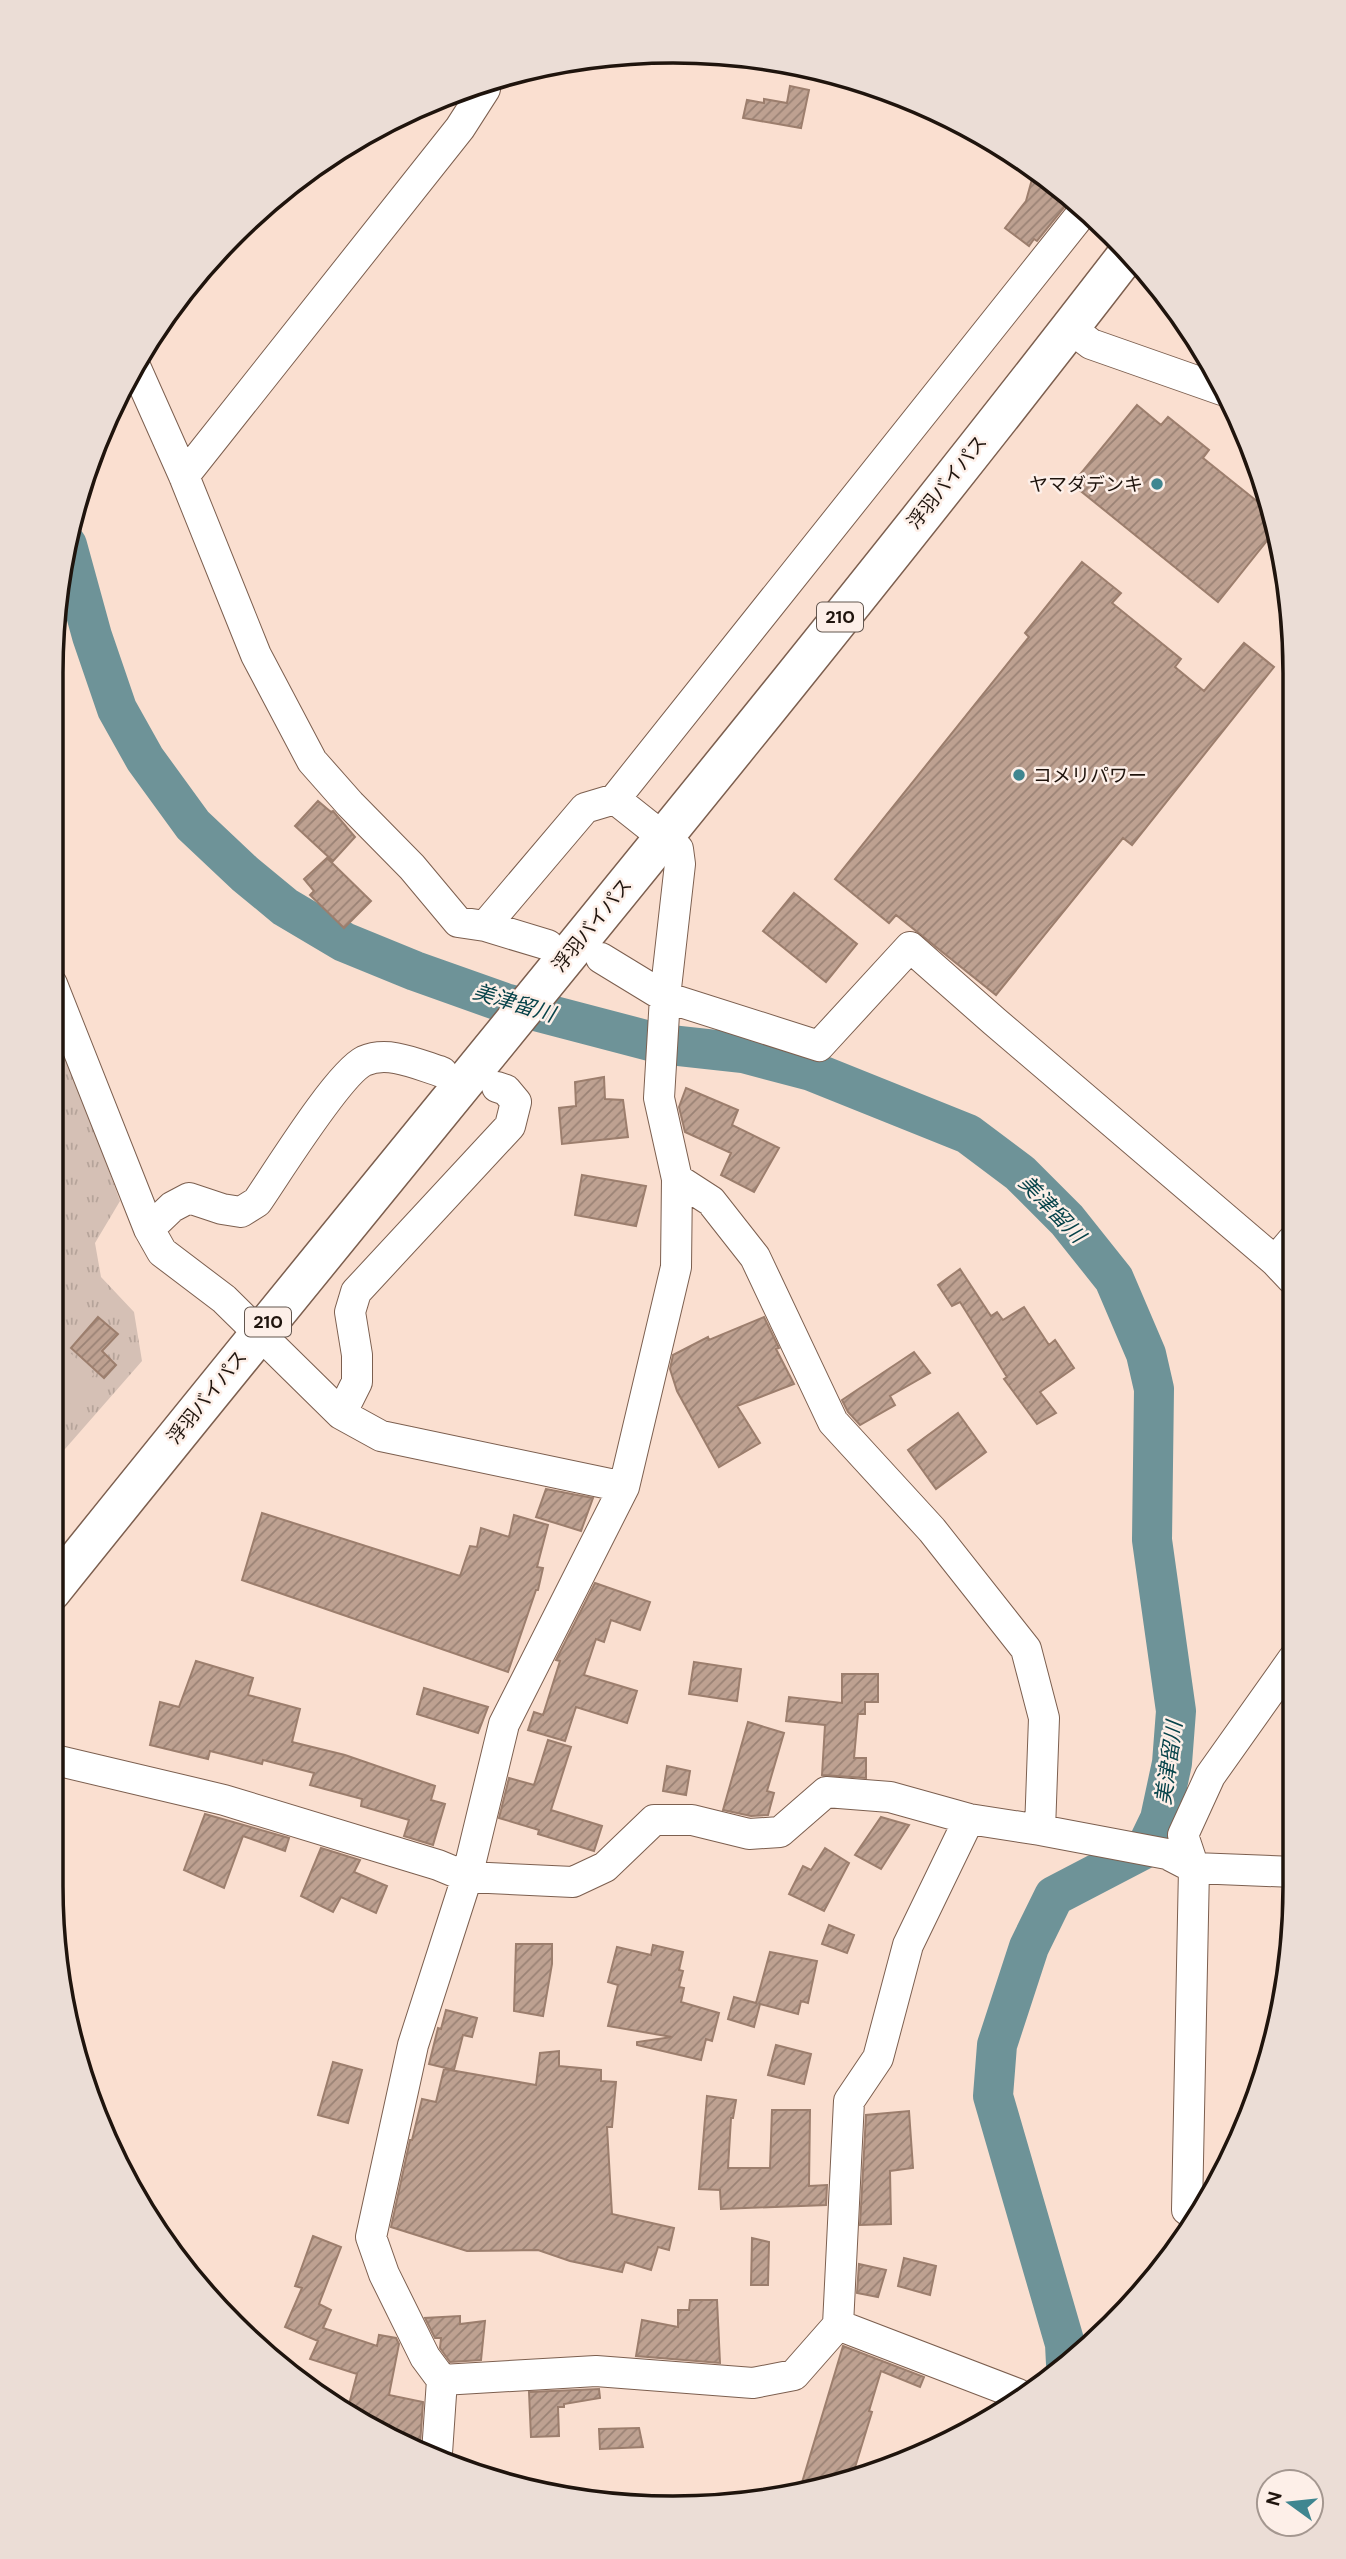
<svg xmlns="http://www.w3.org/2000/svg" width="1346" height="2559" font-family="'DM Sans','Noto Sans JP',sans-serif">
	<style>
		.grass { fill: url(#grass-tufts) }
		.garden { fill: #d5c0b5 }
		.lines { fill: none; stroke-linecap: round; stroke-linejoin: round }
		.stream { stroke: #6e9398; stroke-width: 7 }
		.river { stroke: #6e9398; stroke-width: 40 }
		.building { fill: url(#building-hatch); stroke: #9c7e6d; stroke-width: 2 }
		.minor-casing { stroke: #7c5f4f; stroke-width: 32 }
		.highway-casing { stroke: #7c5f4f; stroke-width: 41 }
		.minor { stroke: #fff; stroke-width: 30 }
		.highway { stroke: #fff; stroke-width: 38 }
		.poi-dot { fill: #3f8690; stroke: #fdefe8; stroke-width: 2.5 }
		.labels { text-anchor: middle; dominant-baseline: central; stroke-width: 5; stroke-linejoin: round; paint-order: stroke }
		.shield { fill: #fdefe8; stroke: #62564f; stroke-width: 2 }
		.shield-label { font-size: 18px; font-weight: bold; fill: #1f140d }
		.street-label { font-size: 19px; fill: #1f140d; stroke: #fdefe8 }
		.poi-label { font-size: 19px; fill: #1f140d; stroke: #fdefe8; text-anchor: end }
		.water-label { font-size: 21px; font-style: italic; fill: #07434a; stroke: #fdefe8 }
		.rim { fill: none; stroke: #1f140d; stroke-width: 3.5 }
	</style>
	<defs>
		<pattern id="grass-tufts" width="24" height="20" patternUnits="userSpaceOnUse" patternTransform="scale(1.75)"><rect width="24" height="20" fill="#d5c0b5"/><path d="M3 7l-1-3M5 7V3M7 7l1-3M15 17l-1-3M17 17v-4M19 17l1-3" fill="none" stroke="#b6a49a"/></pattern>
		<pattern id="building-hatch" width="6" height="6" patternUnits="userSpaceOnUse" patternTransform="scale(1.75)"><rect width="6" height="6" fill="#bea191"/><path d="M-1 1l2-2M0 6l6-6M5 7l2-2" fill="none" stroke="#9a8275"/></pattern>
	</defs>
	<rect width="100%" height="100%" fill="#fadfd0"/>
	<path class="grass" d="M52 1015 120 1201 95 1243 101 1277 134 1312 142 1361 51 1465Z"/>
	<path class="garden" d="M51 1336 94 1374 51 1428Z"/>
	<g class="lines">
		<path class="stream" d="M1065 2344 1098 2338"/>
		<path class="river" d="M67 545 92 636 117 709 145 759 193 825 245 874 285 907 344 942 415 971 505 1003 661 1044 743 1053 811 1071 968 1134 1020 1173 1067 1220 1114 1279 1146 1354 1154 1389 1152 1540 1176 1711 1172 1763 1160 1819 1146 1848 1054 1896 1029 1947 997 2045 993 2096 1065 2344 1066 2364"/>
	</g>
	<path class="building" d="M790 86 809 90 801 128 743 118 747 100 764 103V99L787 103Z
		M1034 172 1071 197V199L1037 241 1034 239 1029 246 1005 228 1026 201Z
		M1137 405 1161 425 1168 417 1209 450 1203 458 1268 510 1274 532 1218 602 1072 484Z
		M1082 562 1121 593 1112 603 1181 659 1175 667 1204 691 1244 643 1274 667 1132 845 1123 838 996 995 896 915 889 923 835 879 1029 637 1025 633Z
		M318 801 331 812 333 811 355 837 333 861 295 826Z
		M327 858 371 901 344 928 310 895 314 891 304 879Z
		M794 893 857 944 826 982 763 931Z
		M604 1077 605 1099 623 1100 628 1137 562 1144 559 1108 576 1106 575 1082Z
		M686 1088 738 1110 732 1125 779 1148 754 1192 721 1175 731 1153 685 1132 679 1107Z
		M582 1175 646 1186 636 1226 575 1215Z
		M960 1269 991 1316 997 1312 1003 1320 1024 1307 1049 1345 1055 1340 1074 1368 1040 1392 1056 1413 1037 1424 1004 1379 1007 1377 960 1302 952 1306 938 1285Z
		M98 1317 118 1334 102 1351 116 1365 104 1378 71 1348Z
		M764 1317 779 1348 776 1349 794 1384 737 1406 760 1443 719 1467 677 1391 670 1369 673 1355 708 1337 709 1340Z
		M914 1352 930 1373 890 1396 895 1405 860 1425 848 1412 842 1400Z
		M958 1413 986 1452 936 1489 908 1450Z
		M546 1489 593 1498 581 1531 536 1517Z
		M262 1513 460 1576 470 1546 477 1547 481 1528 509 1537 514 1515 548 1525 537 1567 543 1568 538 1590H536L508 1672 242 1580Z
		M595 1583 650 1602 640 1630 611 1620 604 1642 596 1639 584 1675 637 1691 627 1723 576 1707 565 1741 528 1730 534 1712 543 1715 560 1661 556 1660Z
		M196 1661 253 1678 248 1695 300 1709 292 1742 345 1755 435 1786 431 1800 445 1804 433 1845 404 1836 409 1820 361 1806 362 1799 310 1785 314 1773 263 1760 262 1764 210 1751 208 1759 150 1745 160 1702 179 1707Z
		M694 1662 741 1669 737 1701 689 1694Z
		M842 1674H878V1702H865V1714H858L854 1758H866V1778L822 1775 825 1725 786 1721 789 1697 842 1703Z
		M424 1688 488 1707 478 1733 417 1714Z
		M748 1722 784 1733 767 1791 774 1793 768 1815 751 1816 723 1810Z
		M548 1740 571 1747 551 1810 602 1826 594 1851 538 1834 539 1830 499 1818 509 1778 534 1785Z
		M667 1766 690 1771 686 1795 663 1791Z
		M205 1814 289 1838 285 1851 243 1836 224 1888 184 1870Z
		M881 1817 909 1825 881 1869 855 1855Z
		M321 1848 360 1860 354 1872 387 1886 376 1913 341 1897 333 1912 301 1896Z
		M825 1848 849 1863 824 1911 789 1894 803 1866 811 1870Z
		M829 1925 854 1935 847 1953 822 1944Z
		M516 1944H552V1964L543 2016 514 2011Z
		M653 1945 683 1952 679 1970 683 1971 679 1987 684 1988 681 2002 719 2013 712 2041 706 2039 701 2060 637 2045V2042L672 2037 608 2026 618 1985 608 1982 617 1947 651 1955Z
		M770 1952 817 1961 808 2003 801 2001 798 2014 760 2004 754 2027 728 2019 734 1997 756 2003Z
		M446 2010 477 2018 472 2037 463 2035 454 2070 429 2064 438 2028 441 2029Z
		M776 2045 811 2054 804 2084 768 2075Z
		M559 2051V2066L601 2070V2081L616 2082 612 2127H607L612 2214 674 2228 669 2250 658 2247 651 2270 625 2262 622 2272 570 2261 538 2250 467 2251 391 2227 410 2140H412L422 2099 436 2102 444 2069 536 2085 540 2053Z
		M333 2062 362 2070 348 2123 318 2115Z
		M707 2096 736 2100 733 2118H731L728 2168H770L772 2110H810L809 2186 827 2185 826 2205 721 2209 720 2190 699 2189Z
		M909 2111 913 2168 890 2171 891 2224 860 2225 866 2115Z
		M313 2236 341 2247 319 2304 331 2310 323 2328 377 2346 379 2335 396 2338 399 2344 389 2395 423 2402 420 2445 347 2412 357 2374 310 2359 318 2341 285 2327 302 2288 295 2286Z
		M752 2238 769 2242 768 2285H751Z
		M904 2258 936 2266 930 2295 898 2286Z
		M859 2264 886 2270 878 2297 857 2293Z
		M690 2300H717L720 2363 636 2356 642 2320 678 2327V2310H689Z
		M460 2316V2324L485 2321 481 2360 450 2362 440 2348 441 2338H435L425 2318Z
		M843 2346 924 2377 920 2387 881 2371 869 2411 872 2412 853 2474 801 2486Z
		M599 2389 600 2398 564 2404V2407H558L559 2436 531 2437 529 2392Z
		M639 2428 643 2447 600 2449 599 2429Z"/>
	<g class="lines">
		<defs>
			<path id="minor" d="M1070 328 1091 344 1222 390
				M135 366 184 476 256 655 312 761 350 804 412 867 458 922 485 926
				M184 476 460 128 485 89 486 81
				M548 945 485 926 585 808 615 799 1086 208
				M601 958 665 997 819 1046 910 947 994 1021 1275 1261 1292 1279
				M52 984 149 1229 162 1252 224 1299 341 1414 381 1436 624 1487
				M677 1179 711 1201 755 1257 833 1422 932 1530 1026 1649 1044 1718 1040 1830
				M149 1229 172 1207 189 1198 222 1209 241 1212 257 1202C277 1173 338 1074 364 1061 389 1050 419 1065 442 1072
				M1275 1261 1292 1241
				M341 1414 357 1382V1355L350 1312 356 1292 510 1126 516 1102 506 1090 497 1087
				M51 1759 224 1800 438 1865 467 1877 573 1882 605 1867 654 1820H692L749 1834 780 1832 826 1792 890 1797 969 1819 1040 1830 1167 1854 1194 1868 1294 1872
				M1197 2216 1187 2210 1194 1868 1183 1835 1210 1776 1293 1659
				M838 2325 1018 2394
				M442 2380 596 2371 753 2383 794 2375 838 2325 849 2101 878 2058 908 1945 969 1819
				M437 2453 442 2380 425 2357 384 2274 371 2237 413 2045 467 1877 504 1724 624 1487 676 1267 677 1179 659 1098 665 997 680 864 678 849 615 799"/>
			<path id="highway" d="M51 1592C409 1145 778 707 1128 253"/>
		</defs>
		<use href="#minor" class="minor-casing"/>
		<use href="#highway" class="highway-casing"/>
		<use href="#minor" class="minor"/>
		<use href="#highway" class="highway"/>
	</g>
	<g class="poi-dot">
		<circle cx="1157" cy="484" r="7"/>
		<circle cx="1019" cy="775" r="7"/>
	</g>
	<g class="labels">
		<g class="shield">
			<rect x="817" y="602.5" width="46" height="29" rx="5"/>
			<rect x="245" y="1307.5" width="46" height="29" rx="5"/>
		</g>
		<g class="shield-label">
			<text x="840" y="617">210</text>
			<text x="268" y="1322">210</text>
		</g>
		<g class="street-label">
			<text transform="translate(947 482) rotate(-51)">浮羽バイパス</text>
			<text transform="translate(592 925) rotate(-51)">浮羽バイパス</text>
			<text transform="translate(207 1397) rotate(-51)">浮羽バイパス</text>
		</g>
		<g class="poi-label">
			<text x="1143" y="484">ヤマダデンキ</text>
			<text x="1033" y="775" text-anchor="start">コメリパワー</text>
		</g>
		<g class="water-label">
			<text transform="translate(514 1003) rotate(17)">美津留川</text>
			<text transform="translate(1052 1209) rotate(46)">美津留川</text>
			<text transform="translate(1169 1763) rotate(-82)">美津留川</text>
		</g>
	</g>
	<path d="M0 0H1346V2559H0ZM673 63H673A610 610 0 0 1 1283 673V1886A610 610 0 0 1 673 2496H673A610 610 0 0 1 63 1886V673A610 610 0 0 1 673 63Z" fill="#ebddd6" fill-rule="evenodd"/>
	<path class="rim" d="M673 63H673A610 610 0 0 1 1283 673V1886A610 610 0 0 1 673 2496H673A610 610 0 0 1 63 1886V673A610 610 0 0 1 673 63Z"/>
	<g transform="translate(1290 2503) rotate(285)"><circle r="33" fill="#fdefe8" stroke="#a49790" stroke-width="2"/>
	<path d="M0-5L12 26L0 18L-12 26Z" fill="#3f8690"/>
	<text y="-10" font-size="19" font-weight="bold" text-anchor="middle" fill="#1f140d">N</text>
	</g>
</svg>
